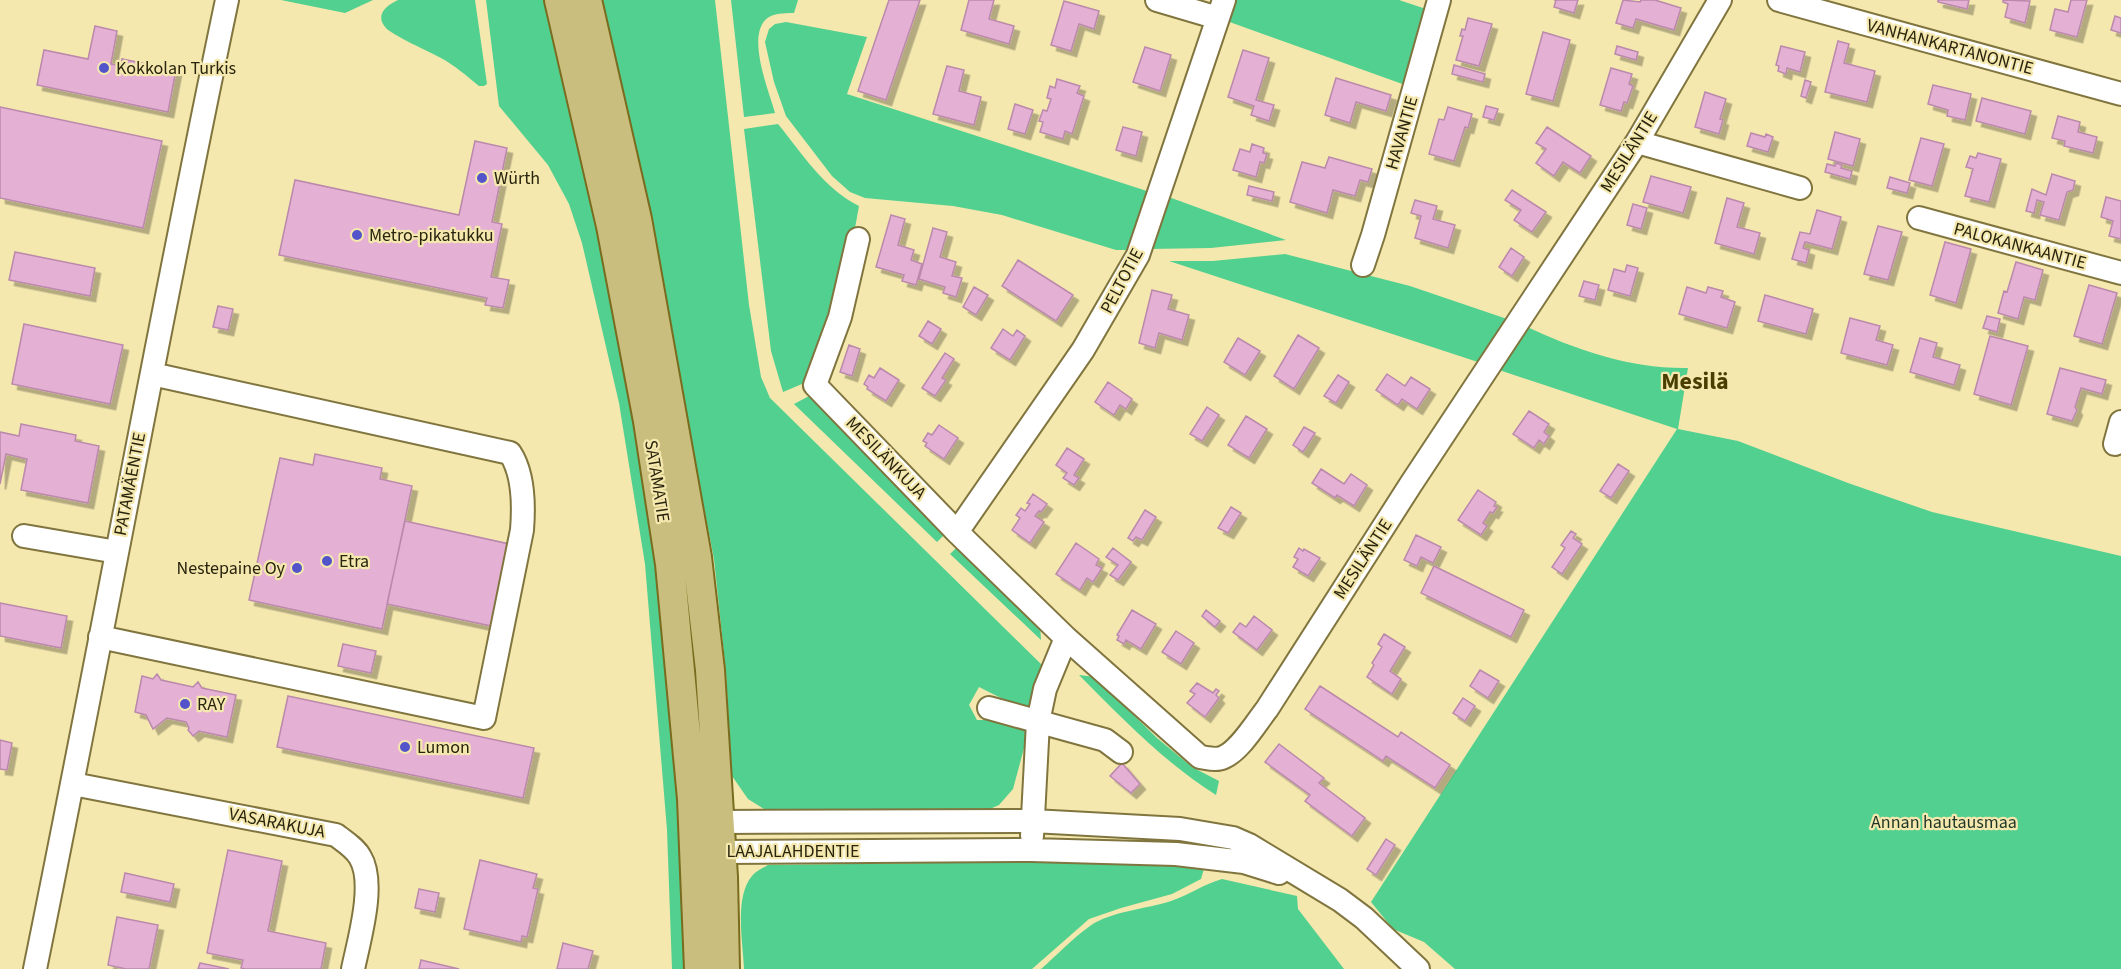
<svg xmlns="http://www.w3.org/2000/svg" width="2121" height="969" font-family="'Source Sans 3',sans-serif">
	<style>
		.green { fill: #51d090 }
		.building { fill: #e4b0d4; stroke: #ba89ab; stroke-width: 1.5; filter: url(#shadow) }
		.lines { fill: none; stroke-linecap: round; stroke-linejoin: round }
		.minor-casing { stroke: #81753f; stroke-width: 26 }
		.major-casing { stroke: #7a6c1f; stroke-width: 32 }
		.minor { stroke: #fff; stroke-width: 22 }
		.major { stroke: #cabe7e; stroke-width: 28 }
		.poi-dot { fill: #5353ca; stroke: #f4e8ae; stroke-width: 2 }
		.labels { text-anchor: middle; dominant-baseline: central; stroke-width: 4.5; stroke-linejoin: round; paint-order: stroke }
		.street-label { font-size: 18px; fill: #29240d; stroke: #f4e8ae }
		.poi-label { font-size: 18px; fill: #29240d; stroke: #f4e8ae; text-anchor: start }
		.park-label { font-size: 18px; fill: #1d3527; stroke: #f4e8ae }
		.district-label { font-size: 24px; font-weight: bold; fill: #493e00; stroke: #f4e8ae }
	</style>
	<defs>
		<filter id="shadow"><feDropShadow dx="5.5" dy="5.5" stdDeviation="0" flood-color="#0004"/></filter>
	</defs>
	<rect width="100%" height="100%" fill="#f4e8ae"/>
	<path class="green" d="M281 0H373L345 13Z
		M398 0H475L487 84 484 86H479C467 76 454 65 441 58 430 52 392 35 386 28 374 15 387 5 398 0Z
		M486 0H545L599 223 634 401 674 681 688 969H672L667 830 645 564 619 403 582 243 569 204 548 165 499 106Z
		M596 0H715L749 305 761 377 770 398 1042 665 1029 712 979 687 969 705 977 720H999L1030 726 1013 789 999 805 983 812 767 811 748 799 732 776 726 673 714 559 686 416Z
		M731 0H798L794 13C787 13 778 13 771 16 743 29 769 91 775 113L744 117Z
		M1230 0H1399L1429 10 1408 86 1224 20Z
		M786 22 867 37 847 94 1150 192 1131 250H1116L1002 215 953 206 865 198 850 192 832 176 786 116 774 82 765 42 769 29 775 24Z
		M778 124C802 153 824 189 859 206L853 239 809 381 783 392 771 351 744 129Z
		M1166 196 1286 240 1211 248 1149 249Z
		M1285 254 1410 286 1513 321 1481 363 1169 261H1213Z
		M1525 326C1576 350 1631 369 1688 368L1678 429 1738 441 1848 483 1932 512 2121 556V969H1455L1424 942 1393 929 1371 902 1677 429 1496 369Z
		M811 395 947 532 937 542 794 404Z
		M959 545 1040 624 1041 640 950 554Z
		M1079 675 1095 677 1157 738 1192 767 1219 781 1216 795C1165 763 1122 718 1079 675Z
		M1095 861 1205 865 1201 879 1172 894 1121 908 1089 919 1032 969H744C743 943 734 897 752 876 756 871 763 868 768 865Z
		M1222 879 1297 896 1298 909 1344 969H1041C1057 955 1073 938 1090 926 1111 911 1147 909 1171 901 1189 895 1204 884 1222 879Z"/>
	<path class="building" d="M889 0H920L886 100 858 91Z
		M969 0H994L989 19 1014 26 1009 44 961 30Z
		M1554 0H1578L1574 13 1554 7 1556 0Z
		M1623 0 1640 2 1641 0H1655L1681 8 1674 30 1636 19 1633 28 1616 23Z
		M1938 0H1969L1967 9 1938 2Z
		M2003 0 2030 1 2025 23 2005 17 2008 4 2003 2Z
		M2071 0H2087L2077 37 2050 30 2055 9 2068 12Z
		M1064 1 1099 11 1094 29 1079 24 1071 51 1051 45Z
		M2115 16 2121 18V33L2111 30Z
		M1468 18 1492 24 1479 66 1456 60 1463 36H1460L1462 29 1465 30Z
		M95 26 117 31 111 64 121 66 122 59 176 70 168 112 37 85 44 50 88 59Z
		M1543 32 1570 40 1553 101 1526 94Z
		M1838 41 1849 44 1844 63 1875 71 1867 102 1825 92Z
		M1617 46 1638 52 1636 60 1615 54Z
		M1781 46 1805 52 1800 72 1787 68 1786 74 1778 71 1779 66 1776 65Z
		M1145 47 1171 55 1160 91 1133 82Z
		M1243 50 1269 58 1256 100 1274 105 1269 121 1251 115 1254 106 1228 97Z
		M1454 65 1485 74 1483 82 1452 74Z
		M947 66 964 70 959 91 981 97 974 125 933 114Z
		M1611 68 1632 74 1629 84 1633 86 1627 103 1624 102 1621 111 1600 105Z
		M1336 78 1391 95 1386 111 1356 102 1350 123 1325 115Z
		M1057 79 1080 86 1077 93 1084 96 1072 134 1065 131 1063 139 1040 132 1043 122 1039 121 1043 110 1047 111 1051 99 1047 98 1050 86 1055 88Z
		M1805 80 1811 82 1806 98 1801 96Z
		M1933 85 1971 94 1965 120 1947 116 1948 110 1928 104Z
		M1705 92 1726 99 1720 119 1723 120 1719 134 1695 127Z
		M1982 98 2031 111 2025 134 1976 121Z
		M1015 104 1033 110 1025 134 1008 129Z
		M1486 106 1498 109 1494 120 1483 117Z
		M0 107 162 141 143 228 0 198Z
		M1448 107 1472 114 1468 128 1465 127 1454 161 1429 154 1439 119 1444 120Z
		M2058 116 2080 122 2078 132 2097 137 2093 153 2064 146 2065 141 2052 138Z
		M1123 127 1142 132 1136 156 1116 150Z
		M1547 127 1591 156 1580 173 1563 162 1554 176 1536 163 1546 149 1536 143Z
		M1835 132 1860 139 1853 166 1828 159Z
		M1751 133 1765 137 1766 134 1773 137 1768 152 1747 146Z
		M1921 138 1944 144 1932 186 1909 180Z
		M475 141 507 148 492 222 502 224 491 277 509 280 503 308 485 305 487 298 279 255 295 180 459 215Z
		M1252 144 1264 148 1263 153 1267 154 1264 163 1260 162 1256 177 1233 170 1240 149 1250 152Z
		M1978 153 2001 159 1989 202 1965 196 1973 169 1966 167 1970 156 1976 158Z
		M1329 157 1372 169 1368 182 1360 180 1355 196 1333 190 1327 213 1290 202 1302 162 1325 168Z
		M1836 163 1842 165 1841 168 1852 171 1850 179 1825 172 1827 164 1835 166Z
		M2052 174 2075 181 2073 190 2067 192 2059 220 2040 215 2044 202 2037 200 2034 213 2026 211 2032 189 2046 195Z
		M1651 176 1691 187 1683 213 1643 202Z
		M1890 177 1910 183 1907 193 1887 188Z
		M1249 186 1274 192 1272 201 1247 195Z
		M1512 190 1546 212 1532 232 1514 220 1521 210 1505 200Z
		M2106 197 2121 201V239L2109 236 2113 221 2101 217Z
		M1727 198 1744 203 1737 227 1760 233 1754 254 1715 243Z
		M1415 200 1437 206 1433 219 1455 225 1448 248 1415 238 1421 216 1411 213Z
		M1633 204 1647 208 1641 229 1627 225Z
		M1817 210 1841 217 1832 249 1805 242 1803 248 1809 250 1806 263 1792 259 1800 232 1810 234Z
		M891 215 905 219 898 245 914 250 911 260 922 264 916 285 902 281 904 275 876 267Z
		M1878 226 1902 232 1888 280 1864 274Z
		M933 228 947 232 940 257 956 262 952 276 962 278 956 297 943 293 945 287 919 279Z
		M1945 242 1971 249 1956 303 1930 295Z
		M1511 248 1524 257 1512 276 1499 267Z
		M15 252 95 268 90 296 9 280Z
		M1018 260 1073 295 1056 321 1002 286Z
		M2016 262 2043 270 2035 300 2024 297 2018 319 1998 313 2004 291 2007 292Z
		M1627 265 1638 268 1630 296 1608 290 1614 269 1625 272Z
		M1584 281 1599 285 1595 300 1579 296Z
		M2089 285 2117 293 2102 344 2074 336Z
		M974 287 988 295 976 315 963 307Z
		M1687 287 1706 293 1708 287 1723 291 1721 297 1735 302 1727 328 1679 314Z
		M1152 290 1172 295 1168 309 1189 315 1182 340 1159 333 1155 348 1139 343Z
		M1765 295 1813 309 1806 334 1758 321Z
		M218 306 233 309 228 330 213 327Z
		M1987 316 2000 319 1997 332 1983 328Z
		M1850 318 1880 326 1876 340 1893 345 1887 365 1841 353Z
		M928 321 941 329 932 344 919 336Z
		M24 324 123 345 110 404 12 384Z
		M1003 329 1013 336 1017 330 1025 336 1010 360 991 348Z
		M1298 335 1319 348 1294 389 1274 376Z
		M1990 336 2028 346 2011 405 1974 394Z
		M1238 338 1260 351 1245 375 1224 362Z
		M1920 338 1937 343 1933 357 1960 365 1954 385 1910 372Z
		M849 345 860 349 852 376 840 372Z
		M945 353 954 359 942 378 946 380 935 396 922 388Z
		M880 368 899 380 886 401 867 389 868 387 864 384 869 375 874 378Z
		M2060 368 2106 380 2102 394 2081 388 2075 407 2077 410 2072 421 2047 414Z
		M1387 374 1405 386 1411 377 1430 389 1417 409 1402 399 1398 405 1376 390Z
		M1338 375 1349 382 1336 403 1324 396Z
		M1108 382 1132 399 1126 409 1120 405 1114 415 1095 402Z
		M1207 407 1219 415 1202 441 1190 434Z
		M1529 411 1549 424 1544 432 1549 436 1544 444 1539 440 1534 448 1513 434Z
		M1246 416 1267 429 1249 458 1228 445Z
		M21 424 76 435 75 441 99 446 88 503 21 490 27 459 6 454 0 484V432L19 436Z
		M939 425 958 438 944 459 925 446 927 443 923 441 928 433 932 435Z
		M1304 427 1315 433 1303 452 1293 445Z
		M1067 448 1084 459 1074 475 1079 478 1074 485 1063 478 1067 473 1056 465Z
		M315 454 382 468 380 479 412 486 382 629 249 600 280 458 313 465Z
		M1618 464 1629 471 1611 498 1600 491Z
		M1321 469 1344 484 1351 474 1367 485 1354 506 1337 495 1335 498 1312 483Z
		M1478 490 1496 502 1494 506 1497 507 1493 513 1490 512 1483 523 1487 526 1481 535 1458 520Z
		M1033 494 1047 504 1041 512 1039 511 1035 516 1044 522 1030 543 1012 530 1020 518 1016 515 1021 508 1025 511 1030 504 1027 503Z
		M1231 507 1241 513 1228 533 1218 528Z
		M1145 510 1156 517 1142 540 1136 537 1133 541 1128 538Z
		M405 521 514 545 496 627 387 604Z
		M1571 531 1576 534 1573 538 1582 544 1562 574 1552 567 1565 548 1561 545Z
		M1416 535 1441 547 1433 563 1421 557 1417 566 1404 560Z
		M1076 543 1099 559 1096 565 1102 568 1093 582 1087 578 1080 590 1056 574Z
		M1113 548 1131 562 1118 580 1110 575 1118 565 1106 557Z
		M1299 548 1303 551 1304 549 1320 558 1308 576 1293 567 1298 559 1294 557Z
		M1434 566 1524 610 1511 637 1421 593Z
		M0 603 67 616 61 648 0 636Z
		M1132 610 1156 624 1141 649 1126 640 1124 644 1117 640 1119 636 1117 635Z
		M1206 610 1220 621 1215 627 1202 616Z
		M1254 616 1272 630 1257 650 1233 632 1240 623 1246 627Z
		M1176 631 1194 643 1181 664 1162 652Z
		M1384 634 1405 647 1390 671 1401 679 1392 694 1367 677 1374 665 1372 663 1382 647 1378 644Z
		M343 644 376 651 371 673 338 666Z
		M1480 670 1499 681 1488 698 1470 686Z
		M157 674 161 680 193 687 198 682 202 688 236 695 227 737 199 731 193 736 188 730 189 728 186 722 167 718 153 729 146 715 135 712 142 676 153 679Z
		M1197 683 1213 693 1216 689 1219 691 1216 695 1219 698 1205 717 1187 703 1195 694 1190 691Z
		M1320 686 1398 737 1401 732 1450 765 1435 788 1386 756 1383 761 1305 709Z
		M288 696 534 748 523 798 277 747Z
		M1463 698 1475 706 1465 721 1453 713Z
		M0 740 12 743 7 770 0 769Z
		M1279 744 1324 778 1319 783 1365 818 1352 836 1305 801 1310 795 1265 762Z
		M1122 763 1140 784 1131 793 1110 776Z
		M1386 839 1395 845 1376 875 1367 869Z
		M228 850 282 861 268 931 326 943 321 969H245L241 968 243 960 207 953Z
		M480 860 537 874 533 888 538 889 527 937 522 936 521 942 464 929Z
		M125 873 174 884 170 902 121 892Z
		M419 889 439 893 435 912 415 908Z
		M117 917 158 925 149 969H126L108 965Z
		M563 943 593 951 588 969H557Z
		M421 960 459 969H419Z
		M200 963 229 969H198Z"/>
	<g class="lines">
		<defs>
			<path id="minor" d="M1157 0 1218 18
				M1779 0 2121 94
				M1637 142 1800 188
				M1919 218 2121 273
				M858 239 840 317 815 385 957 532 1066 638 1200 757C1208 758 1216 761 1224 757 1240 750 1256 723 1267 709L1411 484 1637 142 1720 0
				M1363 265 1373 235 1439 0
				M2115 444 2121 422
				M957 532 1083 350 1138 255 1224 0
				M24 536 117 552
				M100 637 484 718 522 530C524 505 524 474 510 453L152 374
				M989 708 1105 740 1121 752
				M73 784 336 835C344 841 355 848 360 857 376 883 359 940 353 969
				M707 831 720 822 1033 821 1180 829 1233 838 1249 845 1340 900 1364 918 1418 969
				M1032 836 1038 722 1045 689 1066 638
				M707 846 722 852 1031 850 1176 854 1244 862 1279 873
				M35 969C101 646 159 322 227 0"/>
			<path id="major" d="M559 0 611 226 648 421 670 564 692 799 699 969
				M587 0 637 219 697 557 710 670 723 877 725 969"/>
		</defs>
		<use href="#minor" class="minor-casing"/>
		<use href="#major" class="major-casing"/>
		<use href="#minor" class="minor"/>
		<use href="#major" class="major"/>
	</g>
	<g class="poi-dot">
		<circle cx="104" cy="68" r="6"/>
		<circle cx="482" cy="178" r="6"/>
		<circle cx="357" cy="235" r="6"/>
		<circle cx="327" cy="561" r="6"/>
		<circle cx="297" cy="568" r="6"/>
		<circle cx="185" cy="704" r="6"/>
		<circle cx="405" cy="747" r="6"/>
	</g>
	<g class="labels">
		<g class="street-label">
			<text transform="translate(1950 47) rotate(15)">VANHANKARTANONTIE</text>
			<text transform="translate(1402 133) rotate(-74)">HAVANTIE</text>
			<text transform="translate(1629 152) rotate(-58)">MESILÄNTIE</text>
			<text transform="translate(2020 246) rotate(15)">PALOKANKAANTIE</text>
			<text transform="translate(1122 281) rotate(-62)">PELTOTIE</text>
			<text transform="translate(886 458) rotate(46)">MESILÄNKUJA</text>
			<text transform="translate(657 481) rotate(81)">SATAMATIE</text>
			<text transform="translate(130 484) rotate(-79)">PATAMÄENTIE</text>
			<text transform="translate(1363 559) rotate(-57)">MESILÄNTIE</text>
			<text transform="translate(277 823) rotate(11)">VASARAKUJA</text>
			<text x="793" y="851">LAAJALAHDENTIE</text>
		</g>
		<g class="poi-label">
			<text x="116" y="68">Kokkolan Turkis</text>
			<text x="494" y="178">Würth</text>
			<text x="369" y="235">Metro-pikatukku</text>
			<text x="339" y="561">Etra</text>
			<text x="285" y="568" text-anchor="end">Nestepaine Oy</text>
			<text x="197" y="704">RAY</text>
			<text x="417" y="747">Lumon</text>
		</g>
		<g class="park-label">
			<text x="1944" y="822">Annan hautausmaa</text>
		</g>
		<g class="district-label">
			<text x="1695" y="381">Mesilä</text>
		</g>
	</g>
</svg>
